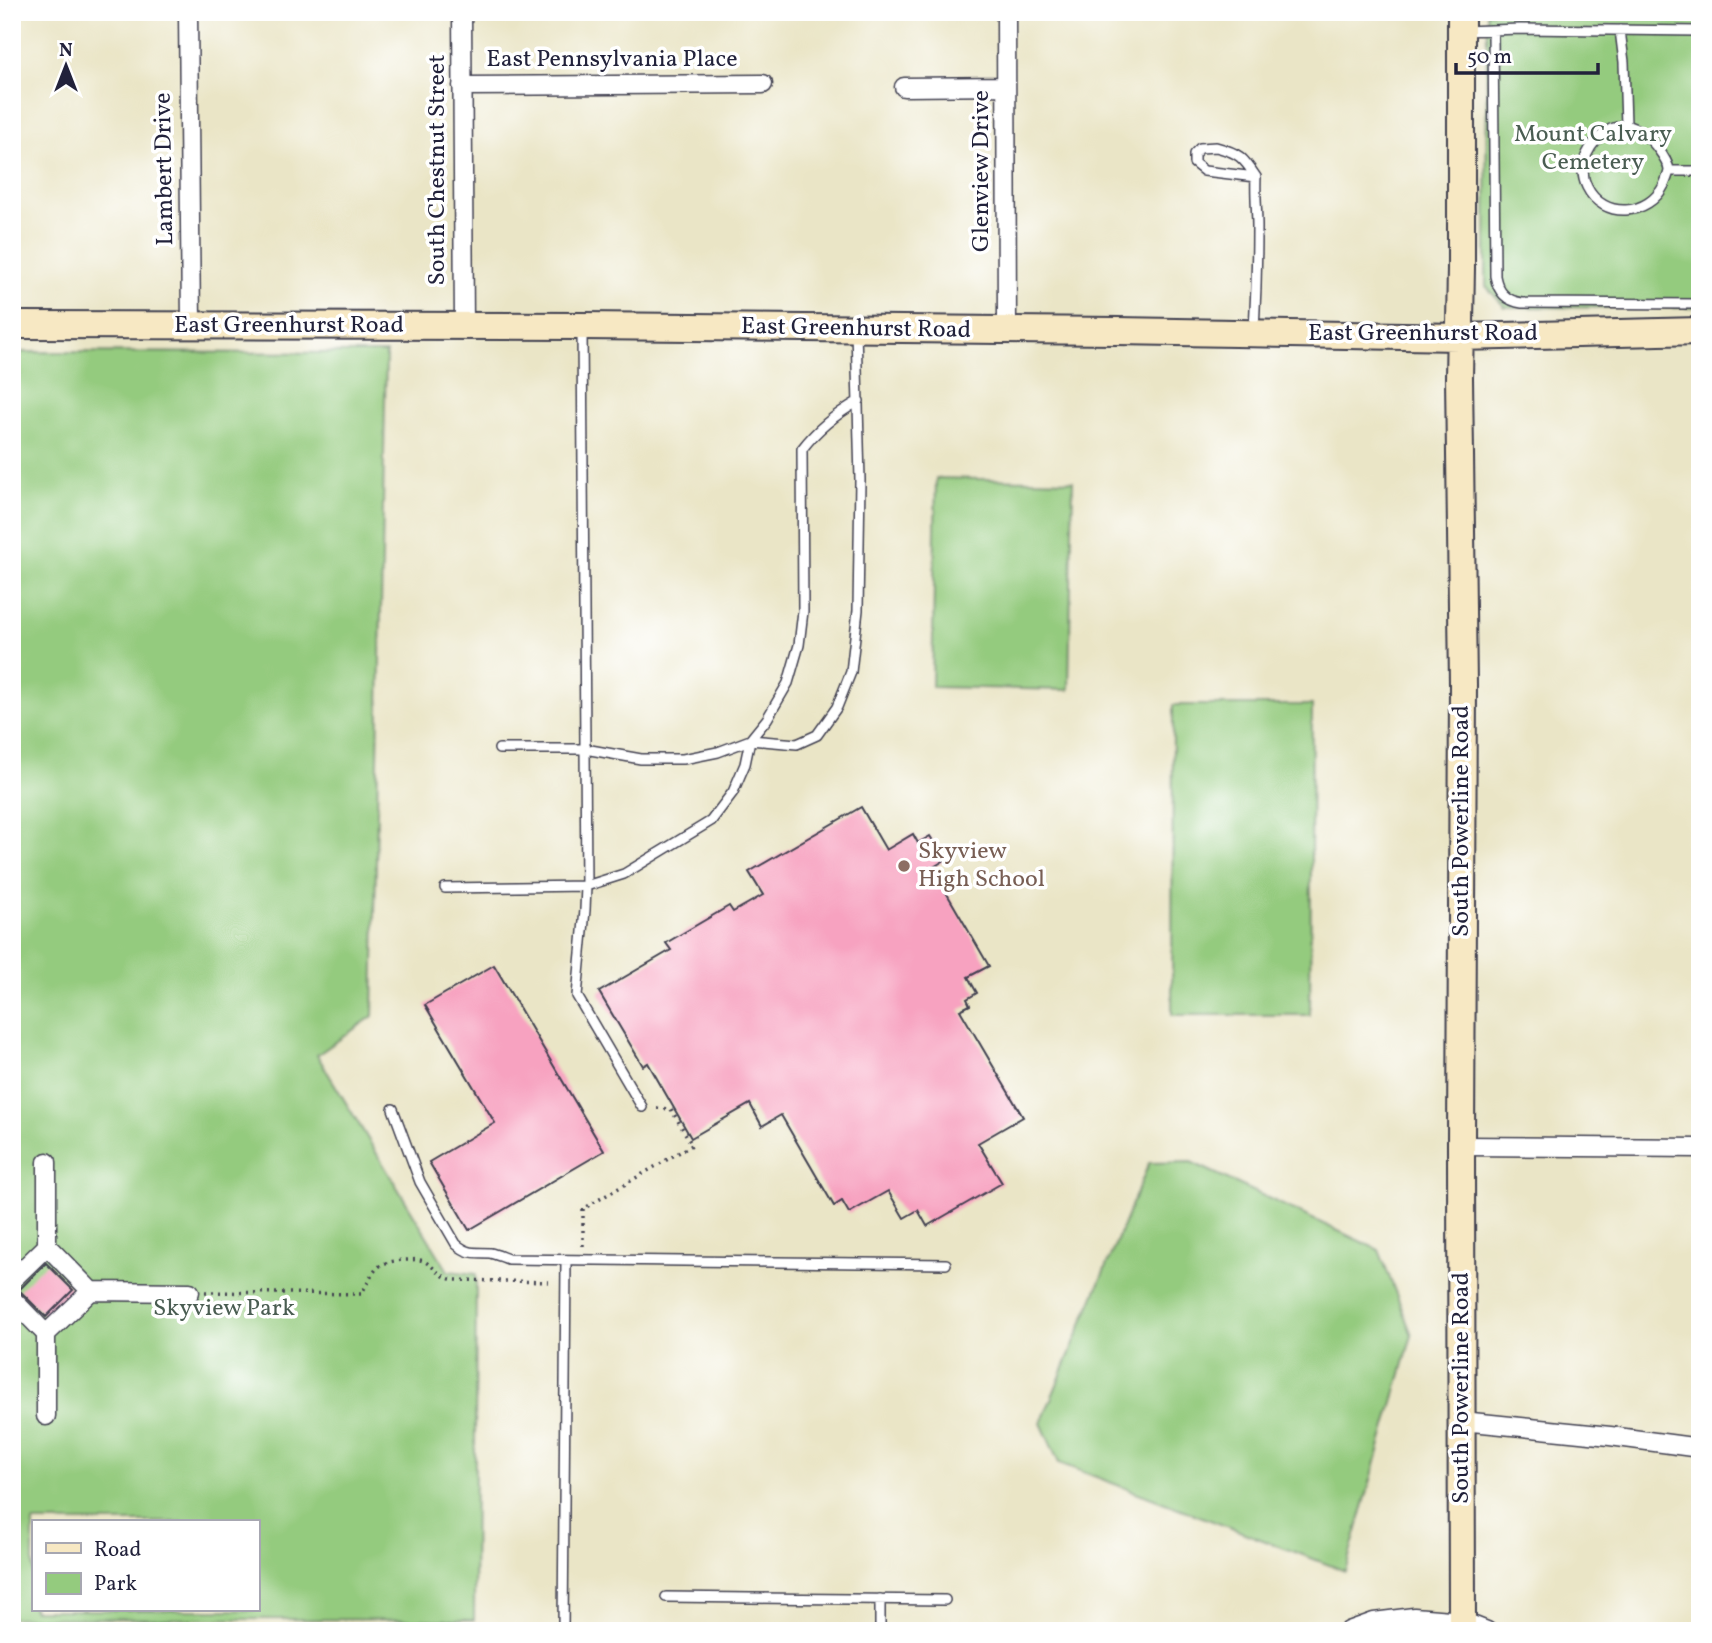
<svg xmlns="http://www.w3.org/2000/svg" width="1712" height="1643" font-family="Vollkorn,serif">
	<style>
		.green { fill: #94cb7e; stroke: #5b765c; stroke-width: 2; fill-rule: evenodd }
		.building { fill: #f7a2c0 }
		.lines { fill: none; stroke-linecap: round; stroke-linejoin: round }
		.lane-casing { stroke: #403f50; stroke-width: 12 }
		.street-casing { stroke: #403f50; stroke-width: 21 }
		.secondary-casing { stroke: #403f50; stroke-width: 30 }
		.path { stroke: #403f50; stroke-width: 3.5; stroke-dasharray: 2 5; stroke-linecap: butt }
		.lane { stroke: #fff; stroke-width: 9 }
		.street { stroke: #fff; stroke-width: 18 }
		.secondary { stroke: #f7e8c3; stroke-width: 26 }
		.education-dot { fill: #8d6e63; stroke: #fff; stroke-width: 2.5 }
		.labels { text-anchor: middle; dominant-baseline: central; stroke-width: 7; stroke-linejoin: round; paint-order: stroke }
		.street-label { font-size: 24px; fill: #22223b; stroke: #fff }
		.park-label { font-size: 24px; fill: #4a5d52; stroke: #fff }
		.education-label { font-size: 24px; fill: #785e54; stroke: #fff; text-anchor: start }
	</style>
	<rect width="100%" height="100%" fill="#fff"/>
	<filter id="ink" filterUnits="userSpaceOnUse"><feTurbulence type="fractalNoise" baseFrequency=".0143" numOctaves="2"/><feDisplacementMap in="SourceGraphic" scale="14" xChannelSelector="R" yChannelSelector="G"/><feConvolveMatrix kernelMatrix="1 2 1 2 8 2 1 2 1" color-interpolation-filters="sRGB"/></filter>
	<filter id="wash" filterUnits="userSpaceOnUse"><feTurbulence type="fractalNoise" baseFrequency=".00686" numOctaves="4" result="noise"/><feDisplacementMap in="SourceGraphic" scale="28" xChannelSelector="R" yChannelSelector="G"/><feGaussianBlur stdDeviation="1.57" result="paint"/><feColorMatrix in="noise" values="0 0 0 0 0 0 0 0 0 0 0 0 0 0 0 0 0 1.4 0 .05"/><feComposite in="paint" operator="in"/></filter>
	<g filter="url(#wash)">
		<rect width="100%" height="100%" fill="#eae5c6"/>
		<path class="green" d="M1487 12H1700V308L1505 307 1486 286Z
			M12 352 386 353 373 1016 317 1055 448 1271 476 1274 474 1620 12 1618ZM33 1522H257V1610H33Z
			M936 478 1073 481 1069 690 932 687Z
			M1173 705H1312L1310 1015H1172Z
			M1191 1162 1379 1250 1412 1335 1345 1571 1059 1463 1041 1423 1149 1163Z"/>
		<g id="blocks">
			<path class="building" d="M861 807 886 850 913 834 918 843 930 836 945 860 932 868 989 966 968 977 977 993 967 999 970 1005 960 1010 1023 1117 978 1143 1002 1183 927 1226 918 1210 904 1218 888 1191 849 1213 842 1201 834 1206 781 1115 762 1126 750 1104 691 1138 648 1063 643 1066 599 992 671 950 666 943 729 906 733 912 763 895 749 872Z
				M494 965 604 1151 469 1230 429 1162 495 1123 425 1005Z
				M46 1263 73 1290 46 1317 19 1290Z"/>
		</g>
	</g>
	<g filter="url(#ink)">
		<use href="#blocks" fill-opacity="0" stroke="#403f50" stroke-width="2"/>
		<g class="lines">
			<defs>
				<path id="lane" d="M1493 30 1495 276C1498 292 1506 301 1522 303L1700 304
					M1620 30 1624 62 1626 125
					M1463 31 1520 29 1700 31
					M1626 125C1639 129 1648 135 1656 146 1661 153 1668 161 1669 170 1669 174 1666 180 1664 185 1649 216 1603 220 1587 187 1576 165 1590 140 1611 129 1616 127 1622 126 1626 125Z
					M1216 147C1239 153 1243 157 1256 177L1204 171 1194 163V154L1200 148Z
					M1669 171H1700
					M582 329 586 886 585 910 577 996 642 1107
					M1254 331C1256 296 1257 261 1257 227 1257 210 1255 194 1256 177
					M750 740 797 744 817 735 837 707 851 672 858 610 860 480 856 330
					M750 740 767 719 788 683 799 645 803 611 802 449C818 428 836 414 859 401
					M445 888 586 886 624 874 711 821 733 792 745 764 750 740 718 752 683 759H641L585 749H499
					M393 1109 420 1182 456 1244C469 1255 475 1252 490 1253 496 1254 502 1257 508 1259L946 1264
					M666 1597 945 1600
					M563 1631 566 1260
					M880 1631V1599"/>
				<path id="street" d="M188 12 191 325
					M462 12 464 327
					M1006 12 1007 330
					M462 86 763 84
					M904 87 1006 86
					M1461 1146 1700 1148
					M47 1162V1246L91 1291
					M12 1280 47 1246
					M12 1299 46 1334V1416
					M46 1334 91 1291 190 1292
					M1462 1421 1610 1436 1700 1448
					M1349 1631 1374 1622 1414 1617 1462 1621 1487 1631"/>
				<path id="secondary" d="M1461 12V268L1459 378 1463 684 1461 1146 1462 1631
					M12 325 582 326 1117 331 1459 337 1700 331"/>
			</defs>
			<use href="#lane" class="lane-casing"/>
			<use href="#street" class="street-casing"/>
			<use href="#secondary" class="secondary-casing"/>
			<path class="path" d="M583 1246V1209L692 1145 671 1109 655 1108
				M205 1292 361 1294C377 1269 373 1262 405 1260 413 1260 420 1258 427 1263 436 1269 442 1278 454 1280L553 1282"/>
			<use href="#lane" class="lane"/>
			<use href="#street" class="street"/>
			<use href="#secondary" class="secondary"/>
		</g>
	</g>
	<circle class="education-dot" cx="904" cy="866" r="7"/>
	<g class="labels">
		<g class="street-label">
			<text x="612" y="60">East Pennsylvania Place</text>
			<text transform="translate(165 169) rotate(-91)">Lambert Drive</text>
			<text transform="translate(438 170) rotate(-90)">South Chestnut Street</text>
			<text transform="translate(982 171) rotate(-90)">Glenview Drive</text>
			<text x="289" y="326">East Greenhurst Road</text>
			<text transform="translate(856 329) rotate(1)">East Greenhurst Road</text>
			<text x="1423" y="334">East Greenhurst Road</text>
			<text transform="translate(1462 821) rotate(-90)">South Powerline Road</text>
			<text transform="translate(1462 1388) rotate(-90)">South Powerline Road</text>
		</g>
		<g class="park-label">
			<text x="1593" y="135">Mount Calvary<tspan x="1593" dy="28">Cemetery</tspan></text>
			<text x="224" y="1309">Skyview Park</text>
		</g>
		<g class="education-label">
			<text x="918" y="852">Skyview<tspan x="918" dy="28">High School</tspan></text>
		</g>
	</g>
	<rect width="1712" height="1643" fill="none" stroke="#fff" stroke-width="42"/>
	<rect x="32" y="1520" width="228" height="91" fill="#ffffff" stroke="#a7a7b1" stroke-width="2"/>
	<rect x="46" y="1543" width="35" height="10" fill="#f7e8c3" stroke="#a7a7b1" stroke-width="2"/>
	<text x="94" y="1556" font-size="21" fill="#22223b">Road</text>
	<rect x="46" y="1573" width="35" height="21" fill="#94cb7e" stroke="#a7a7b1" stroke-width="2"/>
	<text x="94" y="1590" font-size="21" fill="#22223b">Park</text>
	<g transform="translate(66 66)" stroke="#ffffff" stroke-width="5" paint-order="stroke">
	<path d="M0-5L12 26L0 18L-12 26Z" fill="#22223b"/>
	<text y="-10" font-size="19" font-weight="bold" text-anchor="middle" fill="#22223b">N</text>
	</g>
	<path d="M1456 63v10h142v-10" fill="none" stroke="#22223b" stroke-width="3.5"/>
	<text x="1467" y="63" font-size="21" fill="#22223b" stroke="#ffffff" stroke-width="5" paint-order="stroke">50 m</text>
</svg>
